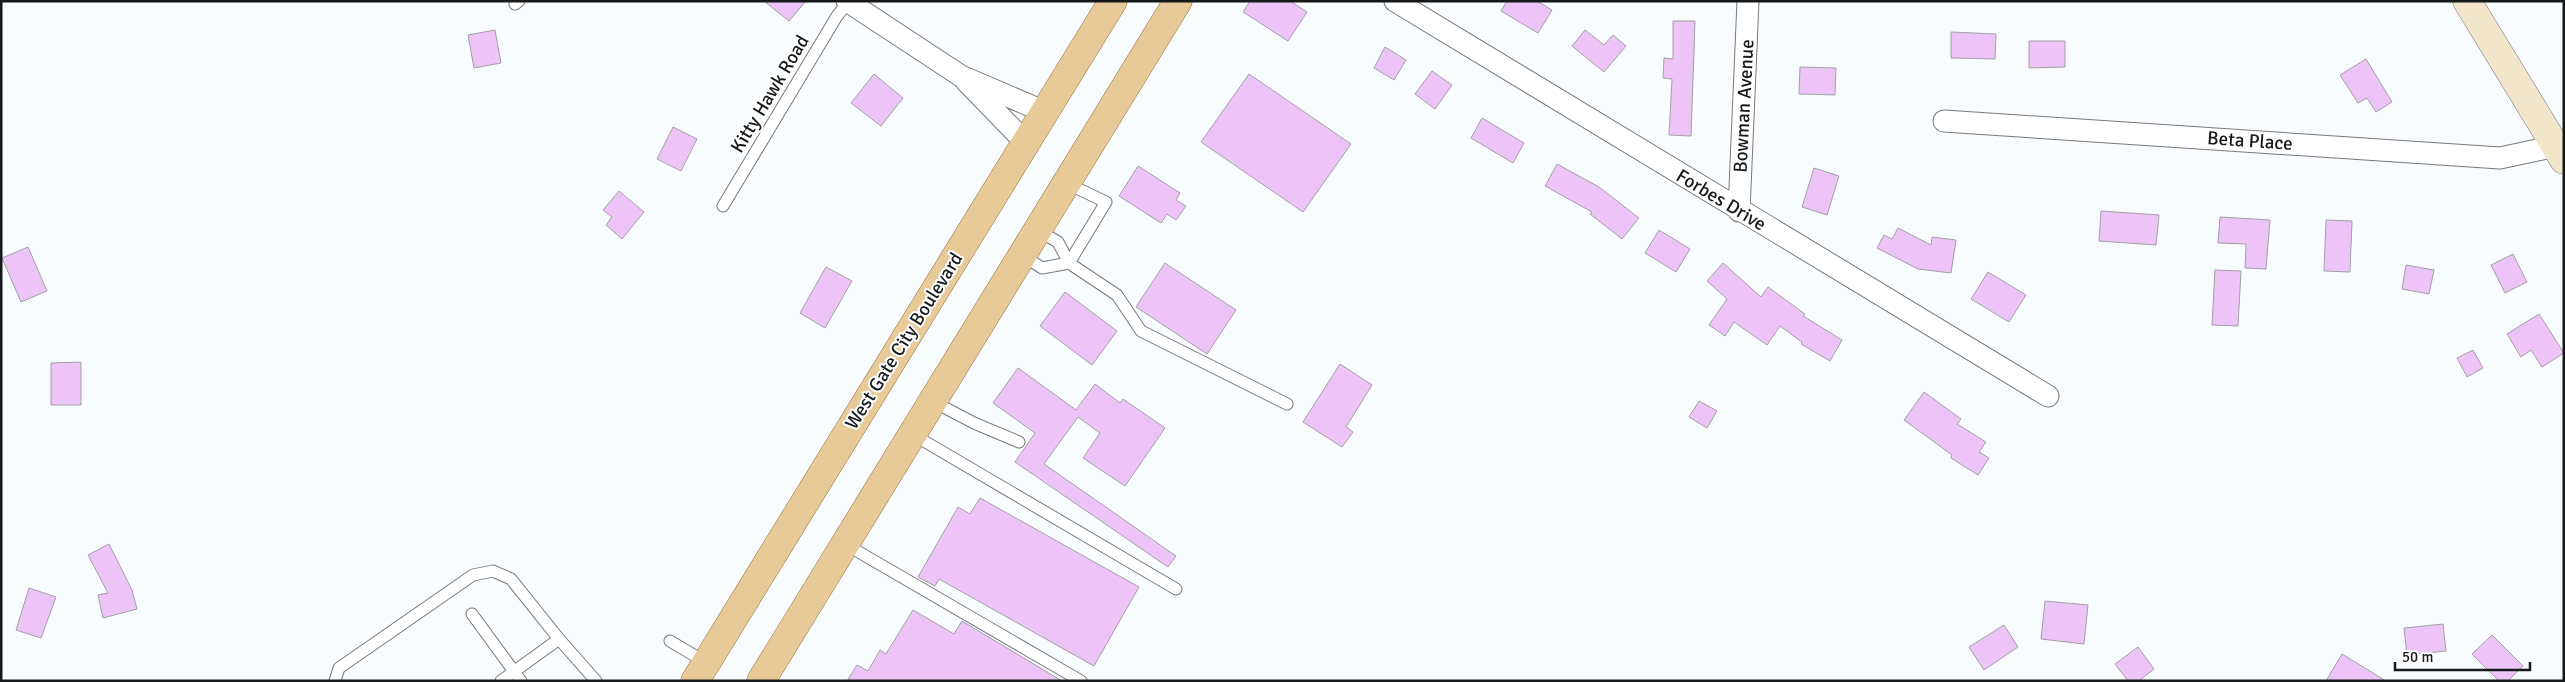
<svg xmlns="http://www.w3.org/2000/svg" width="2565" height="682" font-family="Signika,sans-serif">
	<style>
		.building { fill: #edc4f7; stroke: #a2a0a3 }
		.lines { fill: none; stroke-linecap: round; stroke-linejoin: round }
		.lane-casing { stroke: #77797c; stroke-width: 13 }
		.street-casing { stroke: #77797c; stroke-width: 23 }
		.secondary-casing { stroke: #77797c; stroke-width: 29 }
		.primary-casing { stroke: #94753e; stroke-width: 29 }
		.lane { stroke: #fff; stroke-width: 11 }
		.street { stroke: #fff; stroke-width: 21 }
		.secondary { stroke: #f3e5cb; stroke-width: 28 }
		.primary { stroke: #e7ca97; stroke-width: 28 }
		.labels { text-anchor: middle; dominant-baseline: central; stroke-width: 4; stroke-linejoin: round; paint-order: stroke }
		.street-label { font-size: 19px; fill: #171819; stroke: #fff }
	</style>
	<rect width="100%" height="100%" fill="#f9fcff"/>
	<path class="building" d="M764 1H806L789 21Z
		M1250 1H1290L1307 12 1288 41 1243 12Z
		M1507 1H1537L1552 10 1538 33 1501 11Z
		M1673 21H1695L1691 136 1669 135 1672 79 1663 78 1664 58 1673 59Z
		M495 30 501 63 474 68 468 35Z
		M1585 30 1604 45 1613 35 1626 46 1604 72 1572 46Z
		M1951 32 1996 34 1995 59 1951 58Z
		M2029 41H2065V67L2029 68Z
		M1385 47 1406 60 1394 80 1374 68Z
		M2366 59 2392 102 2376 112 2367 98 2358 103 2340 75Z
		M1800 67 1836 68 1835 95 1799 94Z
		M1432 71 1452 85 1435 109 1415 94Z
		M874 74 903 98 881 126 851 103Z
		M1249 74 1351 144 1303 212 1201 142Z
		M1482 118 1524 143 1513 163 1471 138Z
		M673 127 697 139 681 171 657 159Z
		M1557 164 1599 187 1639 218 1622 239 1590 214 1592 212 1545 186Z
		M1138 166 1180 193 1176 200 1186 206 1176 220 1167 214 1161 223 1119 196Z
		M1814 168 1839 176 1827 215 1802 207Z
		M619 191 644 212 622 239 606 225 612 217 603 210Z
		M2101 211 2159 215 2156 245 2099 241Z
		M2220 217 2270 220 2266 269 2245 268 2246 244 2218 243Z
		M2326 220 2352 221 2350 272 2324 271Z
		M1898 228 1931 245 1932 237 1956 240 1951 273 1918 269 1877 248 1884 235 1892 239Z
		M1659 230 1690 249 1676 272 1645 253Z
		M28 247 47 291 21 302 2 258Z
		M2513 254 2527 282 2505 293 2491 265Z
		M1165 263 1236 310 1207 354 1136 307Z
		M1723 263 1761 297 1768 287 1805 314 1803 316 1842 340 1830 361 1801 344 1802 342 1780 326 1767 345 1734 322 1725 336 1709 325 1727 299 1707 281Z
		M2406 265 2434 270 2429 294 2402 289Z
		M826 267 852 281 825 328 800 313Z
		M2215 270 2241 271 2238 326 2212 325Z
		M1988 272 2026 295 2009 322 1971 299Z
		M1065 292 1117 331 1092 365 1040 326Z
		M2539 314 2564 353 2542 367 2531 350 2521 357 2507 334Z
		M2473 350 2483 368 2467 377 2457 358Z
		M81 362V405H51V363Z
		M1340 364 1372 385 1346 427 1353 432 1342 447 1303 422Z
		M1018 368 1076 410 1095 384 1120 403 1123 399 1165 428 1125 486 1083 458 1100 433 1078 417 1044 464 1176 556 1168 567 1015 462 1035 433 993 403Z
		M1924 392 1961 419 1957 424 1986 442 1979 452 1989 458 1978 475 1951 458 1952 455 1904 420Z
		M1699 401 1717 411 1707 428 1689 417Z
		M980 498 1139 587 1094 666 939 579 935 586 918 577 958 507 970 514Z
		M109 544 132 590 137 609 103 618 98 595 108 593 88 555Z
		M29 588 56 597 41 638 16 630Z
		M2045 601 2088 605 2084 644 2041 639Z
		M913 610 954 634 962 621 1062 681H847L857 665 868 671 880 650 886 654Z
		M2443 624 2446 651 2407 655 2404 628Z
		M2004 625 2018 647 1984 670 1969 647Z
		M2492 635 2523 666 2508 681H2499L2472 654Z
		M2138 647 2154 669 2139 681H2128L2115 664Z
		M2342 654 2386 681H2326Z"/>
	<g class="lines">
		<defs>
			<path id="lane" d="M515 4 519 1
				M1066 183 1106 202 1069 263 1117 295 1141 331 1287 404
				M723 206 837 16 849 1
				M1022 255 1042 268 1069 263 1058 242 1037 230
				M932 401 974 423 1019 442
				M912 434 1176 589
				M845 544 1081 681
				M472 614 521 681
				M670 641 707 663
				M335 681 339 668 473 575 493 571 511 579 559 639
				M501 681 559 639 596 681"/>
			<path id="street" d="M847 1 961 76 1045 112
				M1395 1 2048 396
				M965 80 1026 143
				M1944 121 2500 158 2556 146
				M1739 211 1748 1"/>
			<path id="secondary" d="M2467 1 2564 160"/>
			<path id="primary" d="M695 681 1113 1
				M761 681 1178 1"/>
		</defs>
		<use href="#lane" class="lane-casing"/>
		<use href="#street" class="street-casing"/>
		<use href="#secondary" class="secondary-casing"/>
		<use href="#primary" class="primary-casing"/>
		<use href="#lane" class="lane"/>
		<use href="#street" class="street"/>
		<use href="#secondary" class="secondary"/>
		<use href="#primary" class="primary"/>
	</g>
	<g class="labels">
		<g class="street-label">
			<text transform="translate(770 94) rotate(-59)">Kitty Hawk Road</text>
			<text transform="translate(1744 106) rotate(-87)">Bowman Avenue</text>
			<text transform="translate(2250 141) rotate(4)">Beta Place</text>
			<text transform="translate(1721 200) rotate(31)">Forbes Drive</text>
			<text transform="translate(904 341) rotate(-58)">West Gate City Boulevard</text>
		</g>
	</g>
	<rect width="2565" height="682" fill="none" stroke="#171819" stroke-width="5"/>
	<path d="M2395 662v8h135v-8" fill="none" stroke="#171819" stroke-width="2.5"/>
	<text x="2402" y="662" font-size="15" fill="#171819" stroke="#ffffff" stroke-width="4" paint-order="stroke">50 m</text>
</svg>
